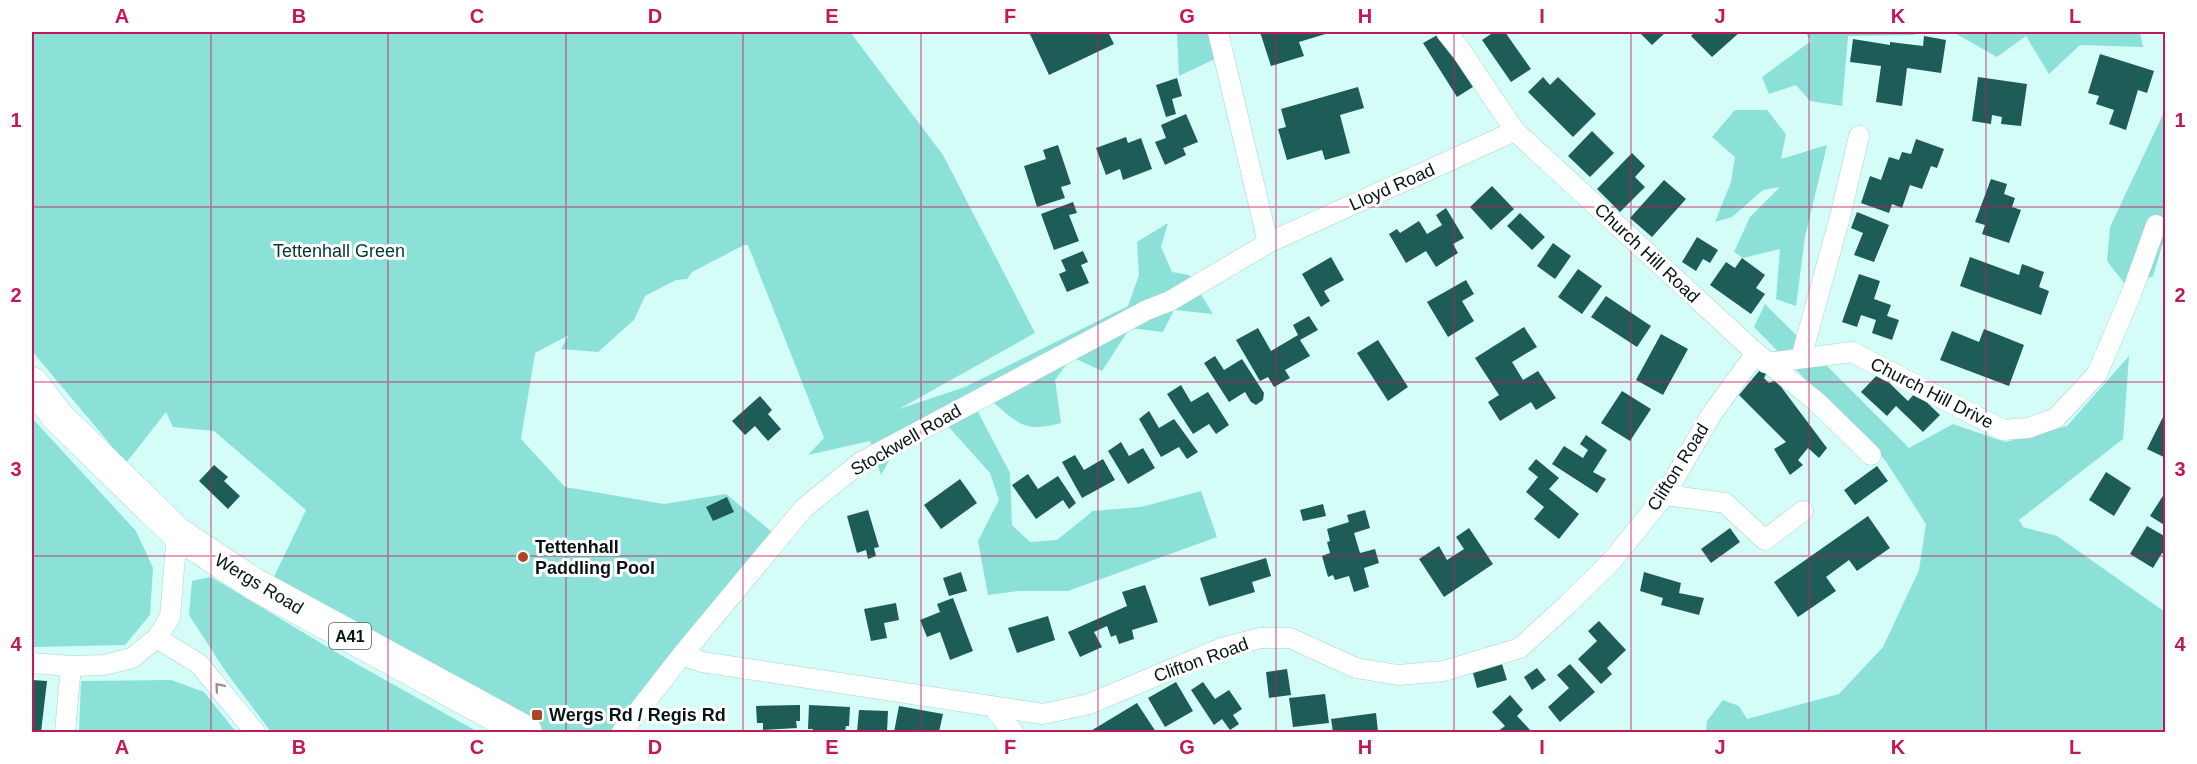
<svg xmlns="http://www.w3.org/2000/svg" width="2197" height="764" font-family="Arial,sans-serif">
	<style>
		.green { fill: #8be0d7 }
		.building { fill: #1e5c57 }
		.lines { fill: none; stroke-linecap: round; stroke-linejoin: round }
		.minor-casing { stroke: #acd3ce; stroke-width: 21 }
		.trunk-casing { stroke: #acd3ce; stroke-width: 33 }
		.minor { stroke: #fff; stroke-width: 20 }
		.trunk { stroke: #fff; stroke-width: 32 }
		.oneway { stroke: #8f9696 }
		.grid { fill: none; stroke: #c2185b; stroke-width: 1.5; stroke-opacity: 0.55 }
		.poi-dot { fill: #ad4524; stroke: #fff; stroke-width: 2 }
		.labels { text-anchor: middle; dominant-baseline: central; stroke-width: 6; stroke-linejoin: round; paint-order: stroke }
		.shield { fill: #fff; stroke: #515c5b; stroke-width: 1.5 }
		.shield-label { font-size: 16px; font-weight: bold; fill: #071615 }
		.street-label { font-size: 18px; fill: #071615; stroke: #fff }
		.park-label { font-size: 18px; fill: #003733; stroke: #fff }
		.poi-label { font-size: 18px; font-weight: bold; fill: #071615; stroke: #fff; text-anchor: start }
		.neatline { fill: none; stroke: #c2185b; stroke-width: 2 }
		.grid-label { font-size: 20px; text-anchor: middle; font-weight: bold; fill: #c2185b }
	</style>
	<rect width="100%" height="100%" fill="#d5fdf8"/>
	<path class="green" d="M32 32H850L943 155 1035 333 899 409 965 387 1128 306 1139 275 1137 242 1168 223 1161 247 1172 272 1189 275 1213 314 1174 310 1163 332 1130 328 1102 371 1072 357 1055 380 1061 423C1024 433 1019 424 992 401L978 412 1010 473 1012 525 1030 542 1057 540 1093 511 1141 507 1201 491 1217 537 1068 591H1018L988 595 978 541 999 500 990 473 946 424 928 437 901 439 881 475 870 441 808 455 824 438 748 245H744L692 272 687 279 676 280 645 296 634 320 598 352 561 349 569 335 535 353 521 439 565 487 664 504 726 494 777 536 613 732H544L273 579 306 510 214 431 173 427 166 412 126 463 32 351Z
		M1177 32H1215L1221 56 1179 76Z
		M1805 32H1915V35L1848 36 1842 106 1810 101 1796 85 1769 94 1762 77 1811 41Z
		M1953 32H2140L2143 47 2080 45 2049 74 2026 36 1997 57Z
		M1735 110H1767L1786 134 1781 159 1827 145 1805 237 1796 306 1776 299 1780 249 1743 258 1734 252 1750 217 1780 187 1763 190 1732 217 1715 222 1731 182 1735 157 1712 137Z
		M2165 110V236L2153 276 2128 288 2107 261 2110 227Z
		M1765 304 1909 448 1953 424 2005 442 2067 426 2129 356 2123 439 2019 520 2023 527 2057 536 2165 612V732H1706L1707 721 1723 700 1739 706 1747 719 1839 694 1883 647 1919 570 1926 524 1885 460 1754 327Z
		M32 418 136 531 153 568 150 615 125 645 32 647Z
		M211 577 339 654 478 732H271L226 672 189 615 192 581Z
		M171 680 204 692 236 732H79L81 681Z"/>
	<path class="building" d="M1029 32H1108L1114 44 1049 75Z
		M1260 32H1332L1299 42 1304 56 1271 66Z
		M1443 32 1476 85 1457 97 1423 43Z
		M1494 32H1505L1531 69 1511 82 1482 40Z
		M1639 32H1666L1652 45Z
		M1695 32H1740L1712 57 1691 36Z
		M1924 36 1946 40 1941 73 1907 68 1902 106 1876 102 1881 66 1850 62 1853 39 1890 45V42L1923 46Z
		M2100 54 2154 71 2147 93 2138 90 2126 130 2109 124 2114 110 2096 104 2099 96 2088 93Z
		M1543 77 1550 85 1558 77 1596 114 1573 137 1528 92Z
		M1978 77 2027 84 2021 126 2001 124 2002 117 1992 115 1991 124 1972 121Z
		M1177 78 1182 96 1172 99 1176 114 1166 117 1156 85Z
		M1358 87 1364 108 1340 115 1350 153 1325 160 1322 150 1287 160 1278 129 1286 127 1281 109Z
		M1186 114 1198 142 1183 148 1186 155 1165 165 1155 142 1166 138 1161 125Z
		M1592 131 1614 153 1590 177 1568 156Z
		M1126 137 1128 143 1141 138 1152 169 1123 180 1120 169 1106 175 1096 148Z
		M1916 139 1944 149 1937 168 1931 166 1922 189 1910 185 1902 208 1892 204 1889 213 1861 203 1870 176 1881 180 1889 157 1899 160 1902 152 1911 154Z
		M1058 145 1071 184 1061 187 1065 198 1037 207 1024 166 1046 159 1043 150Z
		M1632 153 1645 166 1635 177 1645 187 1620 212 1597 189Z
		M1991 179 2007 184 2004 194 2015 198 2012 207 2021 210 2009 243 1982 234 1985 225 1975 222Z
		M1664 180 1686 199 1652 237 1630 218Z
		M1492 186 1514 209 1491 230 1470 207Z
		M1073 202 1077 213 1069 215 1079 241 1054 250 1041 214Z
		M1446 208 1464 238 1453 244 1458 253 1436 267 1426 251 1406 263 1389 234 1397 229 1400 233 1419 221 1427 234 1442 225 1436 215Z
		M1857 212 1889 225 1874 262 1854 255 1863 233 1851 228Z
		M1520 213 1545 237 1532 250 1507 226Z
		M1697 237 1718 250 1710 263 1703 259 1696 271 1682 262Z
		M1553 243 1571 256 1555 279 1537 266Z
		M1083 251 1088 262 1081 265 1089 283 1067 292 1059 274 1066 271 1061 260Z
		M1331 257 1344 280 1324 291 1330 301 1321 307 1302 274Z
		M1970 257 2019 275 2022 264 2044 272 2039 287 2049 291 2041 315 1960 286Z
		M1742 258 1765 275 1756 288 1765 294 1751 314 1710 285 1726 262 1735 268Z
		M1578 269 1602 286 1582 314 1558 297Z
		M1859 274 1880 281 1874 299 1891 305 1887 316 1899 320 1892 340 1872 333 1876 320 1861 315 1857 327 1842 322Z
		M1466 280 1474 294 1462 301 1474 321 1448 337 1427 302Z
		M1606 296 1651 326 1637 347 1591 317Z
		M1309 316 1318 330 1300 340 1310 356 1285 370 1290 378 1274 387 1268 377 1260 381 1236 340 1258 328 1271 351 1298 335 1293 325Z
		M1524 327 1537 347 1512 362 1523 380 1538 371 1556 398 1536 410 1531 402 1500 421 1488 402 1499 395 1475 358Z
		M1984 329 2024 345 2009 386 1940 360 1952 331 1979 342Z
		M1661 334 1688 349 1663 395 1636 380Z
		M1378 340 1408 387 1388 401 1357 353Z
		M1215 356 1224 370 1242 359 1264 393 1263 400 1256 405 1251 402 1245 392 1229 402 1204 363Z
		M1768 370 1764 378 1769 383 1776 380 1827 448 1819 458 1808 448 1798 460 1803 465 1790 475 1774 449 1786 442 1739 395 1759 371Z
		M1879 373 1908 401 1916 392 1940 415 1923 432 1896 406 1887 416 1861 392Z
		M1181 385 1191 402 1208 392 1229 425 1216 434 1209 424 1193 434 1167 394Z
		M1622 391 1651 409 1630 441 1601 423Z
		M760 396 772 410 768 414 781 429 768 441 755 426 745 435 732 421Z
		M1149 411 1159 428 1174 419 1198 452 1187 459 1179 447 1161 457 1139 419Z
		M2164 415 2166 416V458L2147 449Z
		M1586 435 1607 450 1593 472 1606 479 1597 493 1552 464 1564 446 1583 458 1588 450 1580 444Z
		M1121 442 1129 456 1143 448 1155 468 1128 484 1108 451Z
		M1075 455 1084 470 1103 459 1115 480 1082 498 1062 462Z
		M1536 459 1559 478 1549 489 1579 514 1559 539 1534 519 1544 507 1526 492 1538 477 1528 469Z
		M214 465 228 477 224 481 240 496 228 509 199 481Z
		M1877 466 1888 481 1855 505 1844 490Z
		M2106 472 2131 488 2114 516 2089 500Z
		M1028 474 1038 489 1058 476 1076 503 1069 509 1063 500 1036 519 1012 485Z
		M960 479 977 503 941 529 924 505Z
		M2166 491V526L2150 516Z
		M727 497 734 512 713 521 706 507Z
		M1323 504 1326 516 1303 521 1300 510Z
		M868 510 879 547 874 548 876 556 868 559 866 550 857 553 847 516Z
		M1365 510 1370 528 1354 533 1360 553 1375 549 1379 563 1364 568 1369 587 1354 592 1349 576 1335 580 1333 575 1328 577 1322 556 1330 553 1327 542 1330 541 1327 529 1349 522 1347 515Z
		M1868 516 1890 548 1857 571 1849 560 1826 577 1836 591 1798 617 1774 582Z
		M2147 526 2166 537V555L2162 553 2153 568 2130 554Z
		M1469 528 1493 564 1444 597 1419 559 1439 546 1447 560 1464 549 1456 537Z
		M1730 528 1740 542 1711 563 1701 549Z
		M1266 558 1271 576 1252 582 1255 592 1209 606 1200 578Z
		M961 572 967 591 949 596 943 578Z
		M1644 572 1681 583 1679 593 1704 598 1699 615 1661 605 1663 598 1640 591Z
		M1145 585 1158 622 1132 630 1134 639 1119 644 1116 635 1111 637 1107 626 1094 632 1102 647 1080 657 1068 632 1127 606 1122 592Z
		M953 598 973 651 950 660 940 632 927 637 920 620 940 612 937 604Z
		M896 603 899 620 884 623 887 638 871 641 864 609Z
		M1048 616 1055 640 1017 653 1008 628Z
		M1599 621 1626 650 1607 668 1612 674 1601 684 1578 659 1597 641 1588 631Z
		M1502 664 1507 680 1477 688 1473 673Z
		M1570 664 1595 692 1560 722 1548 707 1569 688 1557 675Z
		M1537 668 1546 680 1532 690 1524 677Z
		M1287 669 1291 695 1269 698 1266 672Z
		M32 680 47 681 41 732H32Z
		M1176 682 1193 711 1165 727 1148 698Z
		M1203 682 1215 699 1229 690 1242 709 1233 715 1239 724 1230 730 1222 719 1214 725 1191 690Z
		M1325 694 1329 723 1293 727 1289 698Z
		M1510 695 1523 710 1517 716 1532 732H1497L1505 726 1492 712Z
		M1137 703 1156 732H1089Z
		M800 705V721H796L797 728 763 730V723H757L756 706Z
		M809 705 850 707 849 726H846L845 732H812L813 729H808Z
		M899 706 943 714 939 732H894Z
		M859 710 888 711 887 732H857Z
		M1376 713 1378 732H1333L1331 719Z"/>
	<g class="lines">
		<defs>
			<path id="minor" d="M1218 32 1268 243
				M1446 32 1462 52 1515 131 1756 353 1817 402 1871 455
				M1801 358 1840 217 1859 136
				M1766 363 1852 352 2003 430 2028 428 2056 418 2097 374 2132 292 2156 225
				M1665 495 1725 503 1765 540 1803 511
				M157 638 199 664 255 732
				M682 655 702 662 1043 714 1089 704 1222 648 1260 638H1290L1356 668 1398 675 1444 671 1520 648 1568 604 1610 563 1665 495 1711 415 1756 353
				M32 663 71 666 104 665 132 658 157 638 170 617 177 533
				M992 706 1013 732
				M65 732 71 666
				M622 732 682 655 804 508 861 462 1147 310 1170 301 1268 243 1515 131"/>
			<path id="trunk" d="M32 383 58 417 177 533 254 584 526 732"/>
		</defs>
		<use href="#minor" class="minor-casing"/>
		<use href="#trunk" class="trunk-casing"/>
		<use href="#minor" class="minor"/>
		<use href="#trunk" class="trunk"/>
	</g>
	<defs><path id="oneway-chevron" d="M-2-3.5L2.5 0L-2 3.5" fill="none" stroke-width="1.6" stroke-linecap="round" stroke-linejoin="round" transform="scale(1.5)"/></defs>
	<use class="oneway" href="#oneway-chevron" transform="translate(219 687) rotate(-130)"/>
	<path class="grid" d="M211 32V732M388 32V732M566 32V732M743 32V732M921 32V732M1098 32V732M1276 32V732M1454 32V732M1631 32V732M1809 32V732M1986 32V732M32 207H2166M32 382H2166M32 556H2166"/>
	<g class="poi-dot">
		<circle cx="523" cy="557" r="6"/>
		<rect x="531" y="709" width="12" height="12" rx="3"/>
	</g>
	<g class="labels">
		<rect class="shield" x="329" y="623" width="42" height="26" rx="4.5"/>
		<g class="shield-label">
			<text x="350" y="636">A41</text>
		</g>
		<g class="street-label">
			<text transform="translate(1392 187) rotate(-24)">Lloyd Road</text>
			<text transform="translate(1647 253) rotate(43)">Church Hill Road</text>
			<text transform="translate(1932 393) rotate(27)">Church Hill Drive</text>
			<text transform="translate(906 440) rotate(-30)">Stockwell Road</text>
			<text transform="translate(1678 467) rotate(-58)">Clifton Road</text>
			<text transform="translate(259 584) rotate(31)">Wergs Road</text>
			<text transform="translate(1201 660) rotate(-20)">Clifton Road</text>
		</g>
		<g class="park-label">
			<text x="339" y="251">Tettenhall Green</text>
		</g>
		<g class="poi-label">
			<text x="535" y="547">Tettenhall<tspan x="535" dy="21">Paddling Pool</tspan></text>
			<text x="549" y="715">Wergs Rd / Regis Rd</text>
		</g>
	</g>
	<rect width="2197" height="764" fill="none" stroke="#ffffff" stroke-width="66"/>
	<rect x="33" y="33" width="2131" height="698" class="neatline"/>
	<g class="grid-label">
		<text x="122" y="23">A</text>
		<text x="299" y="23">B</text>
		<text x="477" y="23">C</text>
		<text x="655" y="23">D</text>
		<text x="832" y="23">E</text>
		<text x="1010" y="23">F</text>
		<text x="1187" y="23">G</text>
		<text x="1365" y="23">H</text>
		<text x="1542" y="23">I</text>
		<text x="1720" y="23">J</text>
		<text x="1898" y="23">K</text>
		<text x="2075" y="23">L</text>
		<text x="16" y="127">1</text>
		<text x="2180" y="127">1</text>
		<text x="16" y="302">2</text>
		<text x="2180" y="302">2</text>
		<text x="16" y="476">3</text>
		<text x="2180" y="476">3</text>
		<text x="16" y="651">4</text>
		<text x="2180" y="651">4</text>
		<text x="122" y="754">A</text>
		<text x="299" y="754">B</text>
		<text x="477" y="754">C</text>
		<text x="655" y="754">D</text>
		<text x="832" y="754">E</text>
		<text x="1010" y="754">F</text>
		<text x="1187" y="754">G</text>
		<text x="1365" y="754">H</text>
		<text x="1542" y="754">I</text>
		<text x="1720" y="754">J</text>
		<text x="1898" y="754">K</text>
		<text x="2075" y="754">L</text>
	</g>
</svg>
